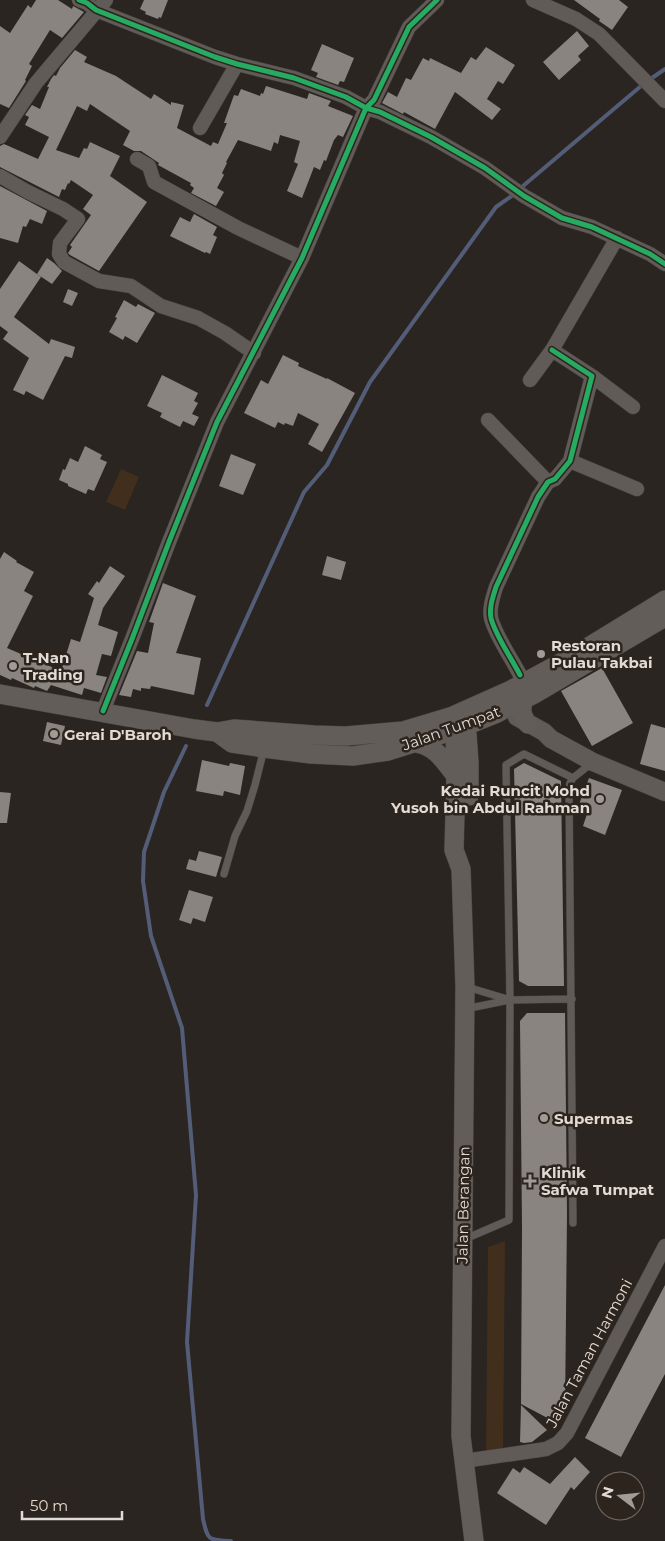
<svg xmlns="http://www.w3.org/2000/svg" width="665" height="1541" font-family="Montserrat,sans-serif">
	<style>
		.green { fill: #412e1d }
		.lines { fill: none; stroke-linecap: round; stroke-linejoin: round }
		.stream { stroke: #535d78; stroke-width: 4 }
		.building { fill: #898480 }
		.service-casing { stroke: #46423e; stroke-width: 8 }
		.minor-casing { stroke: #46423e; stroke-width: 15 }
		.tertiary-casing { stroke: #46423e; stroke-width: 19 }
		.secondary-casing { stroke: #46423e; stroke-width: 20 }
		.service { stroke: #605b57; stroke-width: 7 }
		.minor { stroke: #605b57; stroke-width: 14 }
		.tertiary { stroke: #605b57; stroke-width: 18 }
		.secondary { stroke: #635d59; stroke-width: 19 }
		.cycleway-casing { stroke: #2d241d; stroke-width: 8 }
		.cycleway { stroke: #26ab63; stroke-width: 5 }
		.poi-dot { fill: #a19b96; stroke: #2d241d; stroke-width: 2 }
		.labels { text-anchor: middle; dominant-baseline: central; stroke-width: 5; stroke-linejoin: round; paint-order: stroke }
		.poi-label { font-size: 15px; font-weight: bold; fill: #e1dbd6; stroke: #2d241d; text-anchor: start }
		.street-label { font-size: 15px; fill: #e1dbd6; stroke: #2d241d }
	</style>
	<rect width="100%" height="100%" fill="#2a2520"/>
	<path class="green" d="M121 469 139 477 125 510 106 502Z
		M505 1241 503 1452 486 1453 488 1247Z"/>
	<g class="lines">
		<path class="stream" d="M652 78 665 69
			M523 186 641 86
			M207 705 304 492 327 465 370 382 496 207 513 195
			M186 746 164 792 144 852 143 881 151 936 182 1028 196 1195 187 1342 203 1519C208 1541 208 1540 231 1541"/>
	</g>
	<path class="building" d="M36 0H58L72 9 73 6 84 12 62 38 50 30 29 64 32 66 25 80 26 81 9 108 0 104V26L10 33 28 5 31 8Z
		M144 0H168L161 18 159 17 158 19 145 14 146 12 140 9Z
		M574 0H619L628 7 612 30 599 21 600 19Z
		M577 31 589 46 578 56 581 60 559 80 543 62Z
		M322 44 354 58 344 82 340 81 338 85 316 77 318 73 311 70Z
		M486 47 515 65 503 84 498 81 487 99 501 109 492 120 455 92 435 129 404 112 403 114 382 103 388 92 397 97 406 78 411 80 423 58 429 61 430 58 461 73 471 57 476 60Z
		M75 50 87 57 84 62 116 76 151 99 154 94 171 105V102L184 105 177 128 211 146 213 142 218 144 227 123H224L234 95 238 96 241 89 260 96 261 93 263 94 266 86 307 99 309 93 331 101 328 106 353 116 343 137 338 135 334 140 326 161 324 160 320 170 314 167 302 198 287 191 298 164 294 162 300 141 280 135 278 144 274 142 271 151 238 140 226 162 227 163 222 173 224 175 217 188 224 192 216 206 191 193 194 188 190 185 191 183 158 165 159 163 141 151H134L123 145 130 131 90 104 87 111 77 106 56 150 79 158 84 148 87 149 90 142 120 156 110 176 147 202 99 271 70 255 68 253 72 247 70 245 91 215 83 209 93 195 71 180 69 184 68 183 65 190 62 189 59 197 0 167V146L4 144 38 159 49 137 25 125 29 117 25 115 32 105 40 109 49 87H47L51 79 54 75 56 76 60 68Z
		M0 186 47 211 42 224 30 219 26 227 23 226 18 243 0 238Z
		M194 214 217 227 213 235 217 237 210 254 206 252 205 253 170 236 180 217 190 222Z
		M47 258 54 263 62 271 52 284 37 274Z
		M19 261 41 277 14 317 49 344 51 339 75 347 72 358 65 356 43 400 26 391 24 395 13 390 29 358 3 339 8 332 0 326V289Z
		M68 289 78 293 72 306 63 302Z
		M124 300 136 307 138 304 155 313 137 343 125 336 123 340 109 332 117 318 115 317Z
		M283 355 299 363 298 366 327 379V378L355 393 322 452 308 444 319 424 298 413 293 426 285 423 284 425 278 422 275 428 244 413 261 380 268 384Z
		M162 375 198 393 194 401 198 403 192 414 199 417 194 426 183 421 180 427 160 417 162 413 147 406Z
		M85 446 102 455 100 459 107 462 94 491 88 489 86 494 68 486V484L59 480 63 469 65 470 70 458 78 462Z
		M231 454 256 464 243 495 219 486Z
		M4 552 17 561 16 562 34 572 24 591 33 596 7 648 61 671 71 639 80 642 94 598 88 594 97 581 99 583 110 566 125 576 103 608 98 625 118 632 111 656 102 654 96 675 107 677 101 693 84 688 82 695 51 685 47 691 35 686 34 688 12 678 11 680 0 675V559Z
		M327 556 346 562 341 580 322 575Z
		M163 583 196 596 176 653 201 658 194 695 151 686 150 689 141 688V691L133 689 131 697 119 695 137 651 148 653 154 623 149 622Z
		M602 668 633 723 592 746 561 691Z
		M47 722 65 726 61 745 43 741Z
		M651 724 665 728V771L640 764Z
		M202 760 229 766 230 763 245 766 240 795 224 791 223 796 196 791Z
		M524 763 561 781 564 986H528L519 981 514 769Z
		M589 778 622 790 605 835 583 826 588 811 578 807Z
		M0 792 11 793 7 823H0Z
		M199 851 222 857 216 877 186 869 189 859 196 861Z
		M189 890 213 897 205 922 193 918 191 924 179 920Z
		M527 1013H565L567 1214 565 1414 555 1422 521 1404 522 1228 520 1021Z
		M665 1285V1374L621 1457 585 1438Z
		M521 1405 547 1430 532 1442 524 1443 520 1442Z
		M575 1457 590 1472 574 1490 571 1487 546 1525 497 1493 513 1468 520 1473 524 1467 550 1484Z"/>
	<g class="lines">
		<defs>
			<path id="service" d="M573 778 593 762
				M224 874 235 836 247 811 255 785 264 749
				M467 987 510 1000 572 999
				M465 1009 510 1000 506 765 524 754 573 778 570 783 569 790 573 1223
				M465 1239 509 1220 510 1000"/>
			<path id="minor" d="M79 0 87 3 96 10 215 57 237 64 294 78 346 97 366 108 380 112 431 137 485 168 524 196 562 218 592 227 650 254 665 264
				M533 0 576 19 599 34 665 101
				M200 128 237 64
				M0 137 36 83 106 0
				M137 159 149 166 154 182 238 228 302 258
				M0 176 28 192 63 209 78 219 60 243 59 254 64 262 99 281 131 286 161 306 198 318 225 333 254 353
				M592 376 633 407
				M530 380 552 350 617 238
				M488 420 548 482
				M570 461 637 489
				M520 675C512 659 495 635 491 618 489 607 493 597 496 587L538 497 548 482 555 479 570 461 592 376 552 350
				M103 711 132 639 169 542 217 422 302 258 366 108 374 100 409 27 437 0
				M464 1461 546 1449 558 1443 567 1433 665 1246"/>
			<path id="tertiary" d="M517 717 544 732 551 739 593 762 665 792"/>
			<path id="secondary" d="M0 694 194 729 217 732 234 729 314 735 346 736 403 731 453 716 509 691 577 654 665 600
				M523 700C521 710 521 716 528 724
				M453 716 455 730 456 776 454 850 461 869 465 987 461 1436 474 1541
				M217 732 232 743 264 748 311 754 353 756 388 751 455 730 495 714 536 693 665 617
				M467 734 469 763V796
				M416 743C435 745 445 762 456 776"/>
		</defs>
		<use href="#service" class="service-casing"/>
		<use href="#minor" class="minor-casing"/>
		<use href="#tertiary" class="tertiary-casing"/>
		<use href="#secondary" class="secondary-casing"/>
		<use href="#service" class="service"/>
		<use href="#minor" class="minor"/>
		<use href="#tertiary" class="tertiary"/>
		<use href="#secondary" class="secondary"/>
		<defs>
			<path id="cycleway" d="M79 0 87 3 96 10 215 57 237 64 294 78 346 97 366 108 380 112 431 137 485 168 524 196 562 218 592 227 650 254 665 264
				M520 675C512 659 495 635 491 618 489 607 493 597 496 587L538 497 548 482 555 479 570 461 592 376 552 350
				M103 711 132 639 169 542 217 422 302 258 366 108 374 100 409 27 437 0"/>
		</defs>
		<use href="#cycleway" class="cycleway-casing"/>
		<use href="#cycleway" class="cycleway"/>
	</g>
	<g class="poi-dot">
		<circle cx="541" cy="654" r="5"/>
		<circle cx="13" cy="666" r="5"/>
		<circle cx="54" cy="734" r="5"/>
		<circle cx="600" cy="799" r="5"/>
		<circle cx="544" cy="1118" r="5"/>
		<path d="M527.5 1173.5h5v5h5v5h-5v5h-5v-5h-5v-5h5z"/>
	</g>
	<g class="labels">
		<g class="poi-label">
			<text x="551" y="645">Restoran<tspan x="551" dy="17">Pulau Takbai</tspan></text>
			<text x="23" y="657">T-Nan<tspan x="23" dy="17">Trading</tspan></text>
			<text x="64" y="734">Gerai D'Baroh</text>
			<text x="590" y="790" text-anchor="end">Kedai Runcit Mohd<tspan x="590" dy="17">Yusoh bin Abdul Rahman</tspan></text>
			<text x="554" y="1118">Supermas</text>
			<text x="541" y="1172">Klinik<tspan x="541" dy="17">Safwa Tumpat</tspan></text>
		</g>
		<g class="street-label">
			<text transform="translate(451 728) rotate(-20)">Jalan Tumpat</text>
			<text transform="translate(463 1205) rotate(-89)">Jalan Berangan</text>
			<text transform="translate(589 1353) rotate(-62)">Jalan Taman Harmoni</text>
		</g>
	</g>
	<g transform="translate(620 1496) rotate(286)"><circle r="24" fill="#2d241d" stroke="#756d67"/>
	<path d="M0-4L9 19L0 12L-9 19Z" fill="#a19b96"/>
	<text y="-8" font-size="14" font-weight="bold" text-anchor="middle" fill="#e1dbd6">N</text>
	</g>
	<path d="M22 1511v8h100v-8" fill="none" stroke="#e1dbd6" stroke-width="2.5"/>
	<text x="30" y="1511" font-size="15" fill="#e1dbd6" stroke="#2d241d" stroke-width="4" paint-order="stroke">50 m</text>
</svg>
